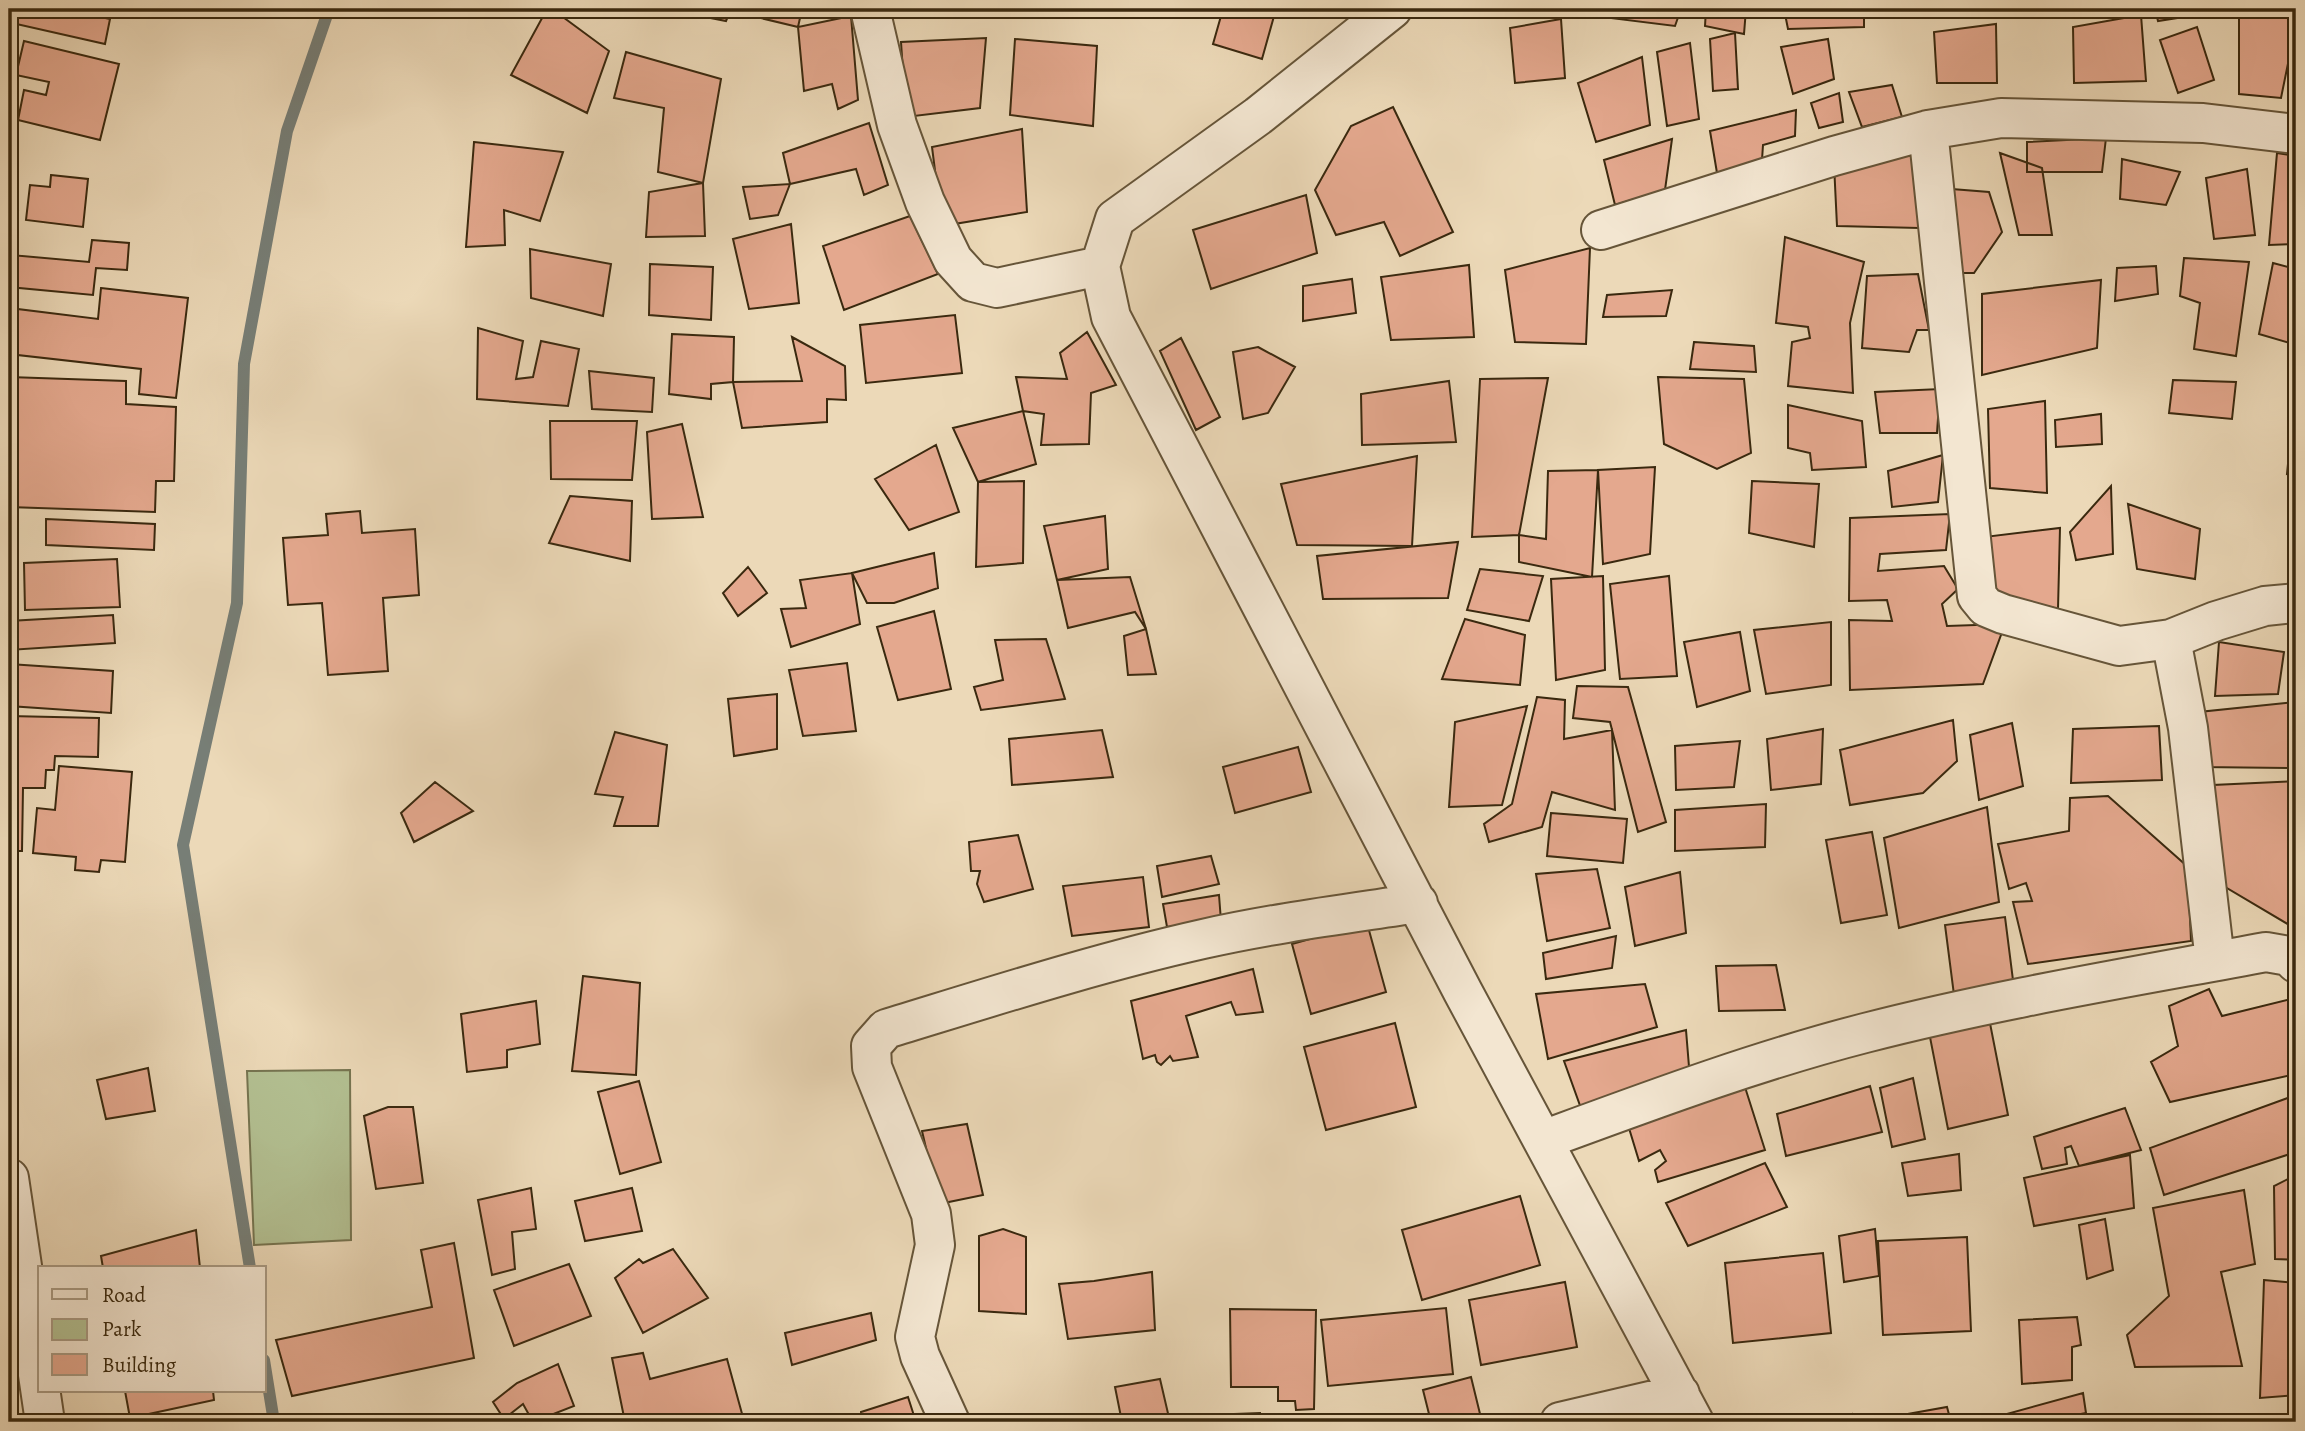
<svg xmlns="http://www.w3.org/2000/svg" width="2305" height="1431" font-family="Alegreya,serif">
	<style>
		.green { fill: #b3c092; stroke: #767450; stroke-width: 2 }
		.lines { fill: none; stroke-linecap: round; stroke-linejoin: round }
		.stream { stroke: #777e76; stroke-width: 12 }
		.building { fill: #e4a88e; stroke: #3a290f; stroke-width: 2 }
		.minor-casing { stroke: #665539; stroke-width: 42 }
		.minor { stroke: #f3e6d1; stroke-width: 38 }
	</style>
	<rect width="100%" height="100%" fill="#ecd9b8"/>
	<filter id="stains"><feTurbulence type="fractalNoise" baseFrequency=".00286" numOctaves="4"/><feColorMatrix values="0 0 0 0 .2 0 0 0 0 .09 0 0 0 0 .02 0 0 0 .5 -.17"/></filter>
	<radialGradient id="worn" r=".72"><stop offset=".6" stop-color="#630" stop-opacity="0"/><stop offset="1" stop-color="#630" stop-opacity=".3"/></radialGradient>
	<path class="green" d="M350 1070 351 1240 254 1245 247 1071Z"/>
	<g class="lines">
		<path class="stream" d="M250 1268 183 845 237 603 244 364 287 131 329 9
			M264 1360 274 1422"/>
	</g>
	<path class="building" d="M15 9H63L110 19 105 44 12 23Z
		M547 9H552L609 51 587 113 511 75Z
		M695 9H731L726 21 695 15Z
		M750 9H802L798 27 748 15Z
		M1223 9H1276L1262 59 1213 44Z
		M1587 9H1681L1675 26 1586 15Z
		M1706 9H1746L1744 34 1705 26Z
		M1784 9H1864V27L1788 29Z
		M2155 9H2203L2202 14 2158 21Z
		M2296 13V24L2281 98 2239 94V15Z
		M2141 15 2146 81 2074 83 2073 27Z
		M851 16 858 100 838 109 832 84 804 91 798 27Z
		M1561 19 1565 78 1515 83 1510 28Z
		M1996 24 1997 83H1937L1934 32Z
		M2197 27 2214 80 2178 93 2160 40Z
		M1735 33 1738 89 1713 91 1710 39Z
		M986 38 980 108 906 117 901 42Z
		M1015 39 1097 46 1093 126 1010 115Z
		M1828 39 1834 79 1793 94 1781 47Z
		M24 41 119 64 100 140 18 120 24 90 46 95 49 82 16 75Z
		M1690 43 1699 119 1667 126 1657 52Z
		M626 52 721 79 703 183 658 172 664 108 614 98Z
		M1642 57 1650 125 1596 142 1578 83Z
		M1892 85 1902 117 1862 127 1849 92Z
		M1839 93 1843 122 1819 128 1811 103Z
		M1393 107 1453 232 1400 256 1384 222 1336 235 1315 190 1351 126Z
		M1796 110 1795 136 1763 145 1761 175 1719 185 1710 131Z
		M869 123 888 185 864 195 856 169 790 184 783 153Z
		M1022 129 1027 212 942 226 932 147Z
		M2106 138 2102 172H2027V142Z
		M1672 139 1665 190 1615 205 1604 160Z
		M474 142 563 152 540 221 504 210 505 245 466 247Z
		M1915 152 1919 228 1837 226 1834 164Z
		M2000 153 2042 168 2052 235H2019Z
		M2277 153 2296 156V244L2269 245Z
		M2122 159 2180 172 2166 205 2120 199Z
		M2247 169 2255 235 2214 239 2206 178Z
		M51 175 88 179 83 227 26 220 30 185 50 187Z
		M703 183 705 236 646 237 649 192Z
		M790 184 778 215 750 219 743 187Z
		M1939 188 1989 192 2002 232 1974 273H1956Z
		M1306 195 1317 253 1211 289 1193 230Z
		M9 210 18 211 17 225 9 224Z
		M910 216 938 274 844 310 823 246Z
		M791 224 799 303 749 309 733 239Z
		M1785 237 1864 262 1850 323 1853 393 1788 386 1792 342 1810 338 1808 327 1776 323Z
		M92 240 129 243 127 270 96 268 93 295 9 287 11 255 89 262Z
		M1590 248 1586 344 1515 342 1505 270Z
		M530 249 611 264 603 316 531 298Z
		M2184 258 2249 262 2236 356 2194 349 2200 303 2180 296Z
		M2273 263 2296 269 2290 343 2259 334Z
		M650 264 713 267 711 320 649 315Z
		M1469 265 1474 337 1391 340 1381 277Z
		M2156 266 2158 294 2115 301 2117 268Z
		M1918 274 1929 330H1917L1909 352 1862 348 1867 276Z
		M1352 279 1356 313 1303 321V286Z
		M2101 280 2097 348 1982 375V294Z
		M101 288 188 298 176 398 139 394 141 369 9 354V308L98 319Z
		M1672 290 1666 316 1603 317 1607 295Z
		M955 315 962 373 866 383 860 325Z
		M478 328 523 341 516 379 533 377 541 341 579 349 568 406 477 399Z
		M1087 332 1116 385 1091 393 1089 444 1041 445 1044 414 1023 411 1016 377 1067 379 1060 353Z
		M672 334 734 337 733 382 711 384V399L669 394Z
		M792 337 845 366 846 400 827 399V422L742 428 733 382 802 381Z
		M1181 338 1220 417 1196 430 1160 351Z
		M1694 342 1754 346 1756 372 1690 369Z
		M1258 347 1295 367 1268 413 1243 419 1233 352Z
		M589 371 654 378 652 412 592 409Z
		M9 377 126 381V404L176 407 174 481H156L155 512 9 507Z
		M1658 377 1744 379 1751 453 1717 469 1664 444Z
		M1548 378 1519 535 1472 537 1480 379Z
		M2173 380 2236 382 2232 419 2169 413Z
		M1449 381 1456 442 1362 445 1361 394Z
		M2296 383V472L2287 474Z
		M1940 389 1937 433H1880L1875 392Z
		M2045 401 2047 493 1990 488 1988 409Z
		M1788 405 1862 421 1866 467 1812 470 1810 453 1788 448Z
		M1023 411 1036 464 978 482 953 428Z
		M2101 414 2102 444 2056 447 2055 420Z
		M550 421H637L632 480 551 479Z
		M682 424 703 517 652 519 647 432Z
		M936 445 959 512 909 530 875 479Z
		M1943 455 1938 502 1892 507 1888 471Z
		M1417 456 1412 546 1297 545 1281 484Z
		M1655 467 1650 554 1603 564 1598 470Z
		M1598 470 1592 577 1519 562V535L1546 539 1548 471Z
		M1024 481 1023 563 976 567 978 482Z
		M1752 481 1819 484 1814 547 1749 533Z
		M2111 486 2113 554 2076 560 2070 532Z
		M570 496 632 501 630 561 549 543Z
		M2128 504 2200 529 2195 579 2137 569Z
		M360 511 362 533 415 529 419 595 383 598 388 671 328 675 322 603 288 605 283 538 328 535 326 514Z
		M1950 514 1946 550 1880 554 1878 571 1944 566 1958 589 1942 604 1947 626 2005 624 1983 684 1850 690 1849 620 1892 621 1887 600 1849 601 1850 518Z
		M1105 516 1108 569 1057 580 1044 526Z
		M46 519 155 524 154 550 46 545Z
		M2060 528 2058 609 1995 593 1984 537Z
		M1458 542 1448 598 1323 599 1317 556Z
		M934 553 938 588 894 603H867L852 573Z
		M117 559 120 607 25 610 24 563Z
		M748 567 767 593 738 616 723 593Z
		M1480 569 1543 576 1529 621 1467 610Z
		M852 573 860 624 791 647 781 609 806 608 800 580Z
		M1603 576 1605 670 1556 680 1551 579Z
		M1669 576 1677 676 1620 679 1610 584Z
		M1130 577 1146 629 1135 612 1068 628 1057 580Z
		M934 611 951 689 898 700 877 627Z
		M113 615 115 643 9 650V621Z
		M1465 619 1525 635 1520 685 1442 679Z
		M1831 622V685L1766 694 1754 630Z
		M1146 629 1156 674 1128 675 1124 636Z
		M1740 632 1750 691 1697 707 1684 642Z
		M1046 639 1065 699 981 710 974 687 1003 680 995 640Z
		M2219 642 2284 652 2278 694 2215 696Z
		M847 663 856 731 803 736 789 670Z
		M9 664 113 671 111 713 9 706Z
		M1577 686 1628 687 1666 822 1638 832 1610 722 1573 718Z
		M777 694V749L734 756 728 699Z
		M1537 697 1565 700 1564 739 1612 730 1615 810 1552 792 1542 827 1489 842 1484 824 1512 804Z
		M2296 702V768L2200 767 2199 712Z
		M1527 706 1502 805 1449 807 1455 722Z
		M9 716 99 718 98 757 55 756 54 770H46L45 788H23L22 851H9Z
		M1953 720 1957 761 1923 793 1850 805 1840 750Z
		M2012 723 2023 786 1979 800 1970 735Z
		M2159 726 2162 780 2071 783 2073 729Z
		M1823 729 1821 784 1771 790 1767 739Z
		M1102 730 1113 777 1012 785 1009 739Z
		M615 732 667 745 658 826H614L623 797 595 794Z
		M1740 741 1734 787 1676 790 1675 746Z
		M1298 747 1311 792 1235 813 1223 767Z
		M59 766 132 772 125 862 101 860 99 872 75 870 76 857 33 853 37 808 55 810Z
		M2296 781V929L2210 878 2213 785Z
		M435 782 473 811 414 842 401 813Z
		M2108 796 2188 867 2191 941 2028 964 2013 902 2032 901 2026 883 2009 889 1998 844 2069 831 2070 798Z
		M1766 804 1765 847 1675 851V810Z
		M1987 807 1999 902 1899 928 1884 838Z
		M1551 813 1627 819 1623 863 1547 856Z
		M1872 832 1887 915 1841 923 1826 840Z
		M1018 835 1033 889 984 902 977 884 980 871H971L969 842Z
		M1211 856 1219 884 1162 897 1157 866Z
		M1597 869 1610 928 1547 941 1536 874Z
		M1680 872 1686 933 1635 946 1625 887Z
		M1143 877 1149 927 1072 936 1063 886Z
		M1219 895 1221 921 1167 927 1163 904Z
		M2005 917 2014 988 1954 995 1945 925Z
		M1367 923 1386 992 1311 1014 1292 944Z
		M1616 936 1612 968 1546 979 1543 953Z
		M1776 965 1785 1010 1719 1011 1716 966Z
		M1253 969 1263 1012 1236 1015 1231 1002 1186 1016 1198 1057 1173 1061 1170 1056 1161 1065 1157 1062 1155 1055 1143 1059 1131 1001Z
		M583 976 640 983 636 1075 572 1071Z
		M1645 984 1657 1027 1548 1059 1536 994Z
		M2209 989 2222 1016 2291 999 2296 1074 2170 1102 2151 1062 2178 1046 2169 1006Z
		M536 1001 540 1044 507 1050V1067L467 1072 461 1014Z
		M1987 1008 2008 1115 1948 1129 1928 1027Z
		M1395 1023 1416 1107 1326 1130 1304 1047Z
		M1686 1030 1690 1079 1582 1111 1564 1061Z
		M148 1068 155 1111 106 1119 97 1080Z
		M1913 1078 1925 1139 1892 1147 1880 1088Z
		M639 1081 661 1162 620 1174 598 1092Z
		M1744 1084 1765 1150 1658 1182 1655 1170 1666 1161 1660 1150 1639 1161 1625 1115Z
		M1870 1086 1882 1132 1786 1156 1777 1114Z
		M2296 1095V1152L2164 1195 2150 1148Z
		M388 1107H413L423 1183 376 1189 364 1116Z
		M2125 1108 2141 1150 2079 1166 2071 1146 2065 1148 2067 1164 2042 1169 2034 1137Z
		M967 1124 983 1195 939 1204 922 1131Z
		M1959 1154 1961 1190 1908 1196 1902 1163Z
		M2130 1155 2134 1208 2034 1226 2024 1178Z
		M1765 1163 1787 1207 1688 1246 1666 1203Z
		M2296 1175V1260L2275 1259 2274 1186Z
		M531 1188 536 1229 512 1232 515 1269 492 1275 478 1200Z
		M632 1188 642 1231 585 1241 575 1201Z
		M2244 1190 2255 1264 2221 1272 2242 1366 2135 1367 2127 1335 2169 1296 2153 1208Z
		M1520 1196 1540 1265 1422 1300 1402 1230Z
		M2105 1219 2113 1270 2087 1279 2079 1225Z
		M1003 1229 1026 1237V1314L979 1311V1236Z
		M1875 1229 1879 1276 1844 1282 1839 1236Z
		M196 1230 200 1268H103L101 1256Z
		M1967 1237 1971 1331 1883 1335 1878 1241Z
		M454 1243 474 1358 292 1396 276 1340 432 1307 421 1250Z
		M673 1249 708 1298 643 1333 615 1278 639 1259 643 1263Z
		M1823 1253 1831 1333 1733 1343 1725 1263Z
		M569 1264 591 1316 514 1346 494 1290Z
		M1152 1272 1155 1330 1068 1339 1059 1284 1094 1281Z
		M2264 1280 2296 1283V1395L2260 1398Z
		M1565 1282 1577 1347 1481 1365 1469 1300Z
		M1446 1308 1453 1374 1328 1386 1321 1320Z
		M1230 1309 1316 1310 1314 1409 1296 1410 1295 1401H1278V1387H1231Z
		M871 1313 876 1340 792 1365 785 1333Z
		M2077 1317 2081 1345 2072 1347V1380L2022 1384 2019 1320Z
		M643 1353 650 1379 727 1359 744 1421 704 1422 702 1417 685 1422H625L612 1358Z
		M558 1364 574 1406 533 1422 523 1404 504 1419 493 1402 517 1383Z
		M1471 1377 1482 1422H1431L1423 1390Z
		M1160 1379 1170 1422H1122L1115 1387Z
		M125 1391H213L214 1400 130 1418Z
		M2083 1393 2086 1413 2070 1416 2071 1422H1985V1420Z
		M908 1397 916 1422H862L861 1412Z
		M1947 1407 1951 1422H1886L1885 1418Z
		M1260 1413V1422H1209L1208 1415Z
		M1852 1414 1853 1422H1809Z
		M2296 1414V1422H2249V1415Z"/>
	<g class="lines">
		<defs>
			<path id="minor" d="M870 9 897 125 925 202 953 260 973 282 997 288 1100 266
				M1392 9 1258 116 1115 219 1100 266 1111 317 1463 992 1694 1422
				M1928 130 1977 596 1986 607 2003 614 2119 646 2171 639 2216 621 2265 606 2296 603
				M1601 230 1834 156 1928 130 2001 118 2203 123 2296 134
				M2171 639 2188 728 2215 961
				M1543 1140C1649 1101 1756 1061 1865 1033 1997 999 2132 977 2266 952L2289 956 2296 963
				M9 1178 45 1422
				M950 1422 920 1356 915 1337 935 1245 931 1214 872 1067 871 1046 886 1029C991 997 1096 963 1203 939 1274 923 1346 914 1418 903
				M1560 1422 1680 1394"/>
		</defs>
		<use href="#minor" class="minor-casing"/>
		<use href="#minor" class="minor"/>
	</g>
	<rect width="2305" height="1431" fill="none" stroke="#ecd9b8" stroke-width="35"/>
	<rect x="10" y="10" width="2284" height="1410" fill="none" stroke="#3a290f" stroke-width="3.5"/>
	<rect x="18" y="18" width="2270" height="1396" fill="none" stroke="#3a290f" stroke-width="2"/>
	<rect x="38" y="1266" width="228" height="126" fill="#f3e6d1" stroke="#a99a83" stroke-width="2"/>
	<rect x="52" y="1289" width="35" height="10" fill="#f3e6d1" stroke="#a99a83" stroke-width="2"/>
	<text x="102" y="1302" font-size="21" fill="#3a290f">Road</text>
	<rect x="52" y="1319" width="35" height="21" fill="#b3c092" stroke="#a99a83" stroke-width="2"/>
	<text x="102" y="1336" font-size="21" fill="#3a290f">Park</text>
	<rect x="52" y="1354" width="35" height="21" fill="#e4a88e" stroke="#a99a83" stroke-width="2"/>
	<text x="102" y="1372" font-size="21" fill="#3a290f">Building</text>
	<rect width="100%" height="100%" filter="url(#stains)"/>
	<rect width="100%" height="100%" fill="url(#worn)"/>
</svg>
